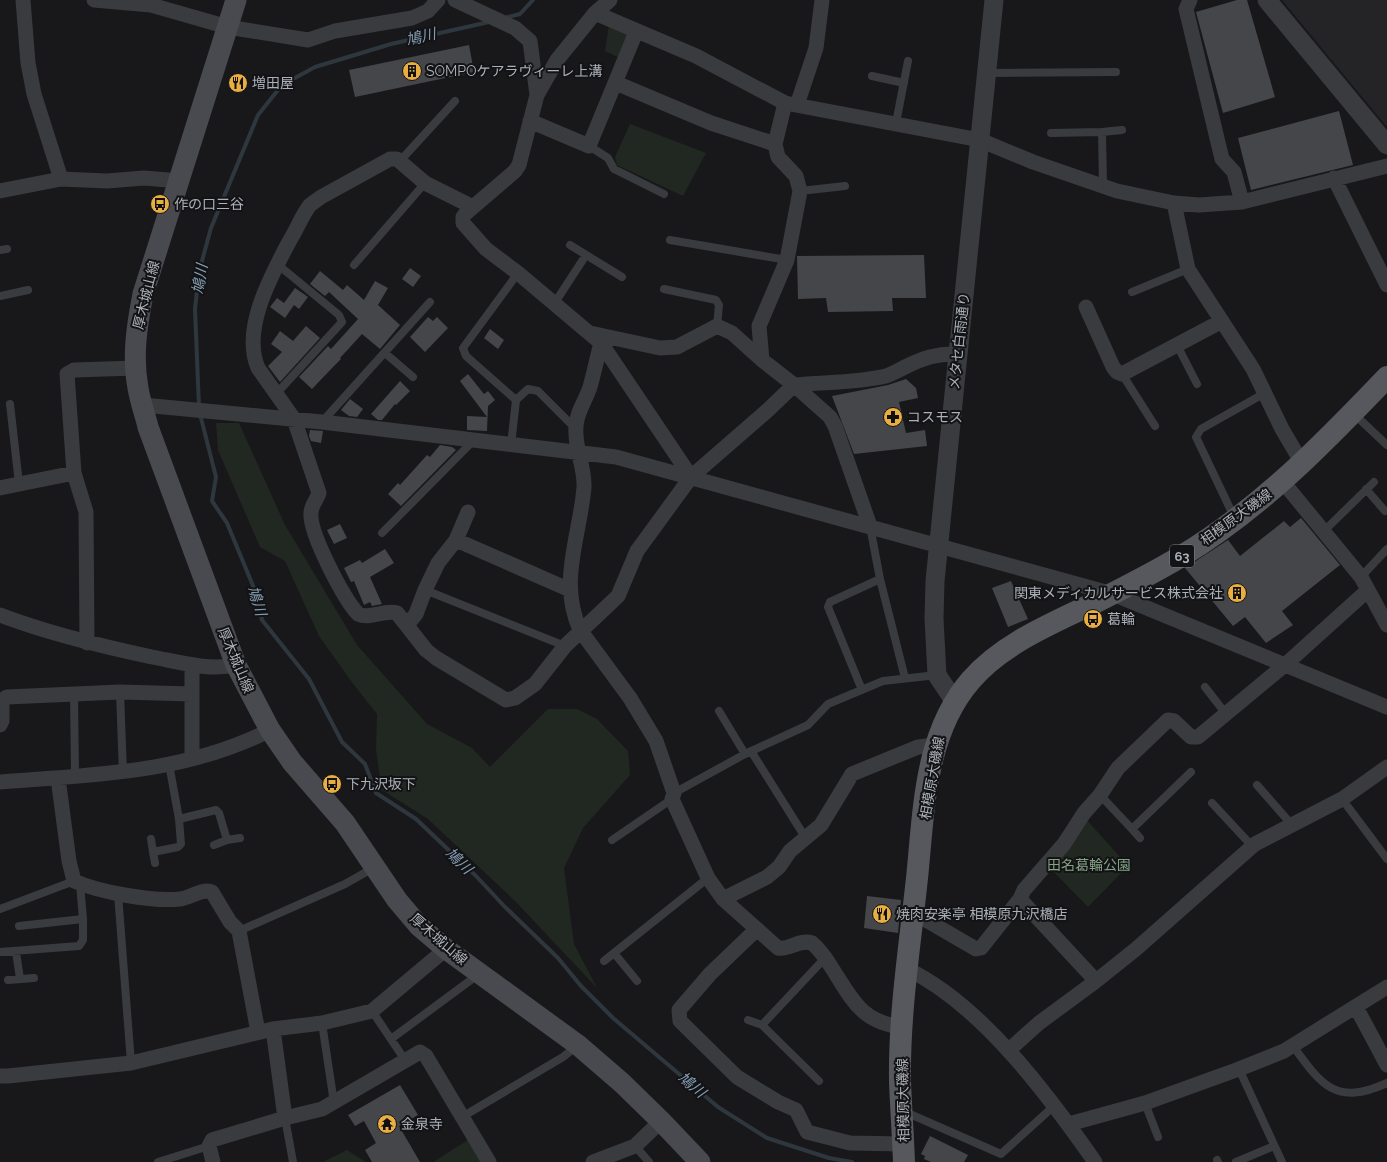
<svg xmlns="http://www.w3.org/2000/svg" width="1387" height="1162" font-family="Raleway,'Noto Sans JP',sans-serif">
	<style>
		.built { fill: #242427 }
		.green { fill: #202821 }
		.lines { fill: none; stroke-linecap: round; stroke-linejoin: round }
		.stream { stroke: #2f373e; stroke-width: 4 }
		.building { fill: #45464a }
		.service { stroke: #3a3b3f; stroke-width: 8 }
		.minor { stroke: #3a3b3f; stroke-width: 15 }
		.tertiary { stroke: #3a3b3f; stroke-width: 19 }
		.secondary { stroke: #484a4f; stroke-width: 21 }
		.primary { stroke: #56585e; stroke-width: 22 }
		.labels { text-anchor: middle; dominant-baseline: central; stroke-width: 4; stroke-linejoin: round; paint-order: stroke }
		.shield { fill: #131315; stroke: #7d8188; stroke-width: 1 }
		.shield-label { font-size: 13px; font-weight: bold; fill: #abb0b9 }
		.poi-label { font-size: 14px; fill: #abb0b9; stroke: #131315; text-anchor: start }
		.street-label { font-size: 14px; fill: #abb0b9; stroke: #131315 }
		.park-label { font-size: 14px; fill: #84a385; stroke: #131315 }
		.water-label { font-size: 15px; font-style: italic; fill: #859eb2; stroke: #131315 }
	</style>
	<rect width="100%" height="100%" fill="#18181a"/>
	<path class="built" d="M1282 0H1387V127Z"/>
	<path class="green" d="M609 25 632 34 622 59 605 51Z
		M630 124 706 153 683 196 617 165 615 157Z
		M216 423H239L285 525 357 645 427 724 472 748 490 767 548 709H577L597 719 628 751 630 775 583 828 564 868 574 944 597 988 516 902 428 819 382 790 376 750 377 714 354 685 319 636 285 561 260 547 218 450Z
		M1086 819 1128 866 1088 907 1049 867Z
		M471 1138 485 1162H434L435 1161Z
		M347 1150 366 1162H323Z"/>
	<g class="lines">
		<path class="stream" d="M504 18 520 14 533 0
			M199 407 195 309 199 272 211 228 258 115 282 85 315 67 391 44 489 22
			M200 414 216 477 212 501 227 523 256 593 262 620 309 679 342 742 365 764 376 793 416 819 476 876 505 907 558 958 581 986 613 1018 718 1107 767 1138 829 1158 852 1162"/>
	</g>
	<path class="building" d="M1237 0H1247L1275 97 1223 113 1196 12Z
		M469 45 474 72 355 97 349 70Z
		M1339 111 1353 165 1251 190 1238 138Z
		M924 255 926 298H892L893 311 828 312 826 298 798 299 797 256Z
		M410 268 421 276 413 287 402 279Z
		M320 271 343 290 347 285 364 300 375 281 388 288 378 305 400 325 380 349 362 334 340 358 341 359 334 366 312 389 299 377 328 346 331 349 358 319 329 292 325 296 310 284Z
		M295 288 308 297 299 309 294 305 285 318 270 307 277 298 284 303Z
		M428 317 433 321 437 317 448 328 425 352 410 337Z
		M306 326 320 338 280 382 268 366 282 352 271 344 280 331 293 341Z
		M490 329 504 340 498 349 484 338Z
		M468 374 484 394 488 391 495 400 488 406 487 431 467 430V416L487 417 460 381Z
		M906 379 916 388 918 398 899 402 906 433 925 430 927 446 854 454 832 396 888 385Z
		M400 381 410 391 396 405 395 404 382 420H378L371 414Z
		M350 399 363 409 357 417 349 416 341 410Z
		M310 430 323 431 321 443 311 441 309 436Z
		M440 445 452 447 456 450 401 506 388 494 398 483 400 485 427 455 430 457Z
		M1301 518 1340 565 1282 611 1293 625 1266 643 1245 617 1233 626 1185 568 1228 540 1240 556 1284 521 1290 527Z
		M340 524 347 538 334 544 327 530Z
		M385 549 394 563 370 577 382 604 372 606 370 602 364 605 354 581 351 582 344 568 360 560 362 563Z
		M1011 581 1028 619 1008 627 992 588Z
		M867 896 901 900 898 933 864 928Z
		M400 1085 418 1115 399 1126 420 1162H372L365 1150 376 1143 364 1121 355 1126 348 1115Z
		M930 1136 968 1155 964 1162H931L924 1159 925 1156 921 1154Z"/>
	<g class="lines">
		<path class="service" d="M987 73 1116 72
			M872 76 904 83
			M896 123 908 61
			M1102 132 1122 130
			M1051 133 1102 132 1103 186
			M589 146 608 158 614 169 664 194
			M400 161 455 101
			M800 191 845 186
			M670 240 787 260
			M570 245 622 277
			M0 250 7 249
			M354 265 425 183
			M664 289 716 300 719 305 717 326
			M1132 292 1188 269
			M0 296 28 290
			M554 304 586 255
			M1177 345 1197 384
			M385 353 413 377
			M1122 374 1155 426
			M277 393 342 322 339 315 277 264
			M516 400 466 356 463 348 518 273
			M10 404 19 484
			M1353 413 1387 445
			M322 422 430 302
			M511 445 516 400 528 389 538 391 575 428
			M1366 489 1385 511
			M1235 519 1196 437 1201 429 1265 393
			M870 526 880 579 905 678
			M1324 531 1374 482
			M382 533 473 441
			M1361 577 1387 549
			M425 590 565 646
			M1205 687 1226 714
			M862 690 828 607 830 602 880 579
			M120 692 123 773
			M74 693 75 777
			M719 711 745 754
			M751 751 805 837
			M1257 785 1292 825
			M674 793 745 754 808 725 828 704 883 681 937 675
			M1100 795 1132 829 1191 772
			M1342 799 1387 859
			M1212 803 1252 846
			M179 819 216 810 219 813 227 840 240 838
			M1132 829 1140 838
			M151 839 153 852
			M612 840 672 799
			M214 845 227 840
			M155 863 153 852 178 847 181 844 179 819 169 764
			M118 894 131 1063
			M0 909 74 881
			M19 926 83 919 80 884
			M239 931 345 884 375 867
			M0 952 79 946 83 940V919
			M16 952 20 979
			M614 953 637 981
			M604 961 708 878
			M8 980 34 978
			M372 1011 405 1060
			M748 1020 762 1025 819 1081
			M322 1023 334 1103
			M762 1025 825 958
			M391 1039 479 974
			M1293 1046C1322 1086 1336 1106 1387 1083
			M1239 1069 1282 1162
			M1145 1103 1158 1137
			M903 1111 1001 1154 1054 1106
			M462 1117 563 1057 577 1046
			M285 1118 293 1162
			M635 1146 649 1162
			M1217 1160 1218 1162
			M158 1162 209 1146
			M1236 1162 1274 1146"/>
		<path class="minor" d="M23 0 28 63 34 94 61 179
			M94 0 151 5 228 27 308 40 335 31 412 18 428 11 438 0
			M455 0 515 28 530 41 537 95 519 165 515 171 466 213 463 217V223L486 249 518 273 601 343C597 358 594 373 590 387 586 400 576 413 576 427 574 447 585 467 584 487 580 537 558 581 580 630L630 698 656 741 674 793 672 799 708 878 723 899 778 948C790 950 799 939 812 943 819 949 825 957 830 965 851 997 860 1023 903 1027
			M1190 0 1186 9 1222 159 1234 172 1242 202
			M595 13 610 0
			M616 83 711 123 775 144
			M537 95 557 60 595 13 696 56 785 103 980 140 1033 162 1117 191 1174 203 1199 205 1242 202 1387 166
			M785 103 775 144 778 157 796 176 800 191 787 260 759 326 762 360 794 385C824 382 856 383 886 376 892 374 899 370 905 367 923 358 938 353 958 354
			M797 105 816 48 822 0
			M530 121 589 146 636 32
			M1334 178 1387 285
			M0 191 61 179 107 181 144 178 180 181
			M1174 203 1188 269 1253 369 1282 429 1302 463
			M473 207 425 183 397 159H390L321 197 310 205C302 215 297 229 290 240 272 274 241 329 258 368L294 419 319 493C317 500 311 505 311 513 309 533 344 599 358 614 370 620 384 609 397 613L426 650 436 658 506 700 515 698 535 684 565 646 618 596 637 551 691 477 768 410 794 385 830 417 835 426 870 526
			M1086 307 1113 367 1117 372 1122 374 1222 321
			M590 333 660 348 677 347 717 326 732 333 762 360
			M601 343 691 477
			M143 405 322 422 616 457 1113 594 1387 707
			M74 473 86 512 87 643
			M1283 482 1361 577 1387 625
			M0 488 74 473 67 374 74 370 136 368
			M456 540 570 590
			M0 615C50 634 100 646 152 657 179 662 209 671 236 665
			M407 625 416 614 425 590 438 563 456 540 468 512
			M0 725 2 721V700L7 697 120 692 192 694
			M192 758V665
			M58 778 69 861 74 881C99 892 152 902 180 899 190 898 203 888 212 892L230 922 239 931 258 1032
			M0 782C92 775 187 773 270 730
			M723 899 767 877 779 867 790 851 821 825 852 774 918 747 935 745
			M1020 899 1096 981
			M914 913 976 949 981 948 1020 899 1024 890 1064 844 1084 813 1100 795 1118 768 1168 720 1174 721 1191 737H1198L1286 664 1368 590
			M757 929 710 974 679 1010 680 1021 737 1077 778 1102 796 1110 807 1132 850 1143 903 1144
			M907 969C981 1004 1049 1096 1095 1162
			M1356 1007 1387 1065
			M273 1029 285 1118
			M1009 1050 1039 1023 1096 981 1136 949 1255 844 1342 799 1387 767
			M0 1076H8L131 1063 273 1029 322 1023 372 1011 446 949
			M1069 1124 1145 1103 1239 1069 1284 1051 1387 987
			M213 1162 209 1146 212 1140 285 1118 322 1109 420 1052 426 1056 489 1162
			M593 1162 635 1146 661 1121"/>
		<path class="tertiary" d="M1267 0 1387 145
			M955 702 937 675 934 619 935 581 994 0"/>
		<path class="secondary" d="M236 0 143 294C137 325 132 356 138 388 140 401 145 414 148 427L236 665 270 730 292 762 345 823 397 900 419 926 446 949 578 1045 622 1083 661 1121 700 1162"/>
		<path class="primary" d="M904 1162C903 1135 901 1108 900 1081 899 1013 910 945 917 878 924 811 924 734 971 680 1000 646 1046 626 1086 607 1118 591 1150 575 1180 557 1260 509 1323 444 1387 377"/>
	</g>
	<defs>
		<symbol id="building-disc" viewBox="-11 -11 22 22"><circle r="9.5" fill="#e9ae42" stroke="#131315"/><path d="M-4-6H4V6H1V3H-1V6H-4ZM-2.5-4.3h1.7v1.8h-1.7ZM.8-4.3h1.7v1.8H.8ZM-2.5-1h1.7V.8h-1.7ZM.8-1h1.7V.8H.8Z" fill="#111"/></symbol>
		<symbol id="restaurant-disc" viewBox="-11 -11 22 22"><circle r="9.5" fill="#e9ae42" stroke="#131315"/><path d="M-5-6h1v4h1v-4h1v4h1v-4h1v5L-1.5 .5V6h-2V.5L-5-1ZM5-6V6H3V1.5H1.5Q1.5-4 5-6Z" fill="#111"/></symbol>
		<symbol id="bus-disc" viewBox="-11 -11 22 22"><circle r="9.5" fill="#e9ae42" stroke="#131315"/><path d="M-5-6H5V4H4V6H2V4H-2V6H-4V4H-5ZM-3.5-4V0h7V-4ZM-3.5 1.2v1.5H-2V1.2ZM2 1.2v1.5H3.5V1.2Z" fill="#111"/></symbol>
		<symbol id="pharmacy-disc" viewBox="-11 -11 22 22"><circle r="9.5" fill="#e9ae42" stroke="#131315"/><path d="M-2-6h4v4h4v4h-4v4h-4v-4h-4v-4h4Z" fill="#111"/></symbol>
		<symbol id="temple-disc" viewBox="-11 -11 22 22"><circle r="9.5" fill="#e9ae42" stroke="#131315"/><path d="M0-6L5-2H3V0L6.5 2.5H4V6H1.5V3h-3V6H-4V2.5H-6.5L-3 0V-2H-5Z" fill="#111"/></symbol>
	</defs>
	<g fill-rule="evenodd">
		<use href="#building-disc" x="401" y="60" width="22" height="22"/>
		<use href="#restaurant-disc" x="227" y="72" width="22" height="22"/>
		<use href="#bus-disc" x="149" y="193" width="22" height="22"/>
		<use href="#pharmacy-disc" x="882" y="406" width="22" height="22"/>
		<use href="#building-disc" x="1226" y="582" width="22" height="22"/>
		<use href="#bus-disc" x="1082" y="608" width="22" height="22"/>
		<use href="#bus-disc" x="321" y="773" width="22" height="22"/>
		<use href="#restaurant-disc" x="871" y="903" width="22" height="22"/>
		<use href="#temple-disc" x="376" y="1113" width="22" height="22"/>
	</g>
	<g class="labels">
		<rect class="shield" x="1170" y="545" width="24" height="22" rx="3"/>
		<g class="shield-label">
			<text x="1182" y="556">63</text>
		</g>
		<g class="poi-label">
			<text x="426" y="71">SOMPOケアラヴィーレ上溝</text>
			<text x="252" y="83">増田屋</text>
			<text x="174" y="204">作の口三谷</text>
			<text x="907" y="417">コスモス</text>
			<text x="1223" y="593" text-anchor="end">関東メディカルサービス株式会社</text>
			<text x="1107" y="619">葛輪</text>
			<text x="346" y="784">下九沢坂下</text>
			<text x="896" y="914">焼肉安楽亭 相模原九沢橋店</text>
			<text x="401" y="1124">金泉寺</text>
		</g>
		<g class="street-label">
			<text transform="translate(146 295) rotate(-76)">厚木城山線</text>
			<text transform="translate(959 341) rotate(-84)">メタセ白雨通り</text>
			<text transform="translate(1236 517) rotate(-36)">相模原大磯線</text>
			<text transform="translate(236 660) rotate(67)">厚木城山線</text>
			<text transform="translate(932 778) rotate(-80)">相模原大磯線</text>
			<text transform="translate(439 939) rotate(41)">厚木城山線</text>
			<text transform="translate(903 1100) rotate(-91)">相模原大磯線</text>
		</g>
		<g class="park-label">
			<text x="1089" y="865">田名葛輪公園</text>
		</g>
		<g class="water-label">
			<text transform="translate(421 37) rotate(-13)">鳩川</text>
			<text transform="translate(200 279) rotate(-81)">鳩川</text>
			<text transform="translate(257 601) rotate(73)">鳩川</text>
			<text transform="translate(459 861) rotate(44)">鳩川</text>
			<text transform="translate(692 1085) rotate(40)">鳩川</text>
		</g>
	</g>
</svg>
